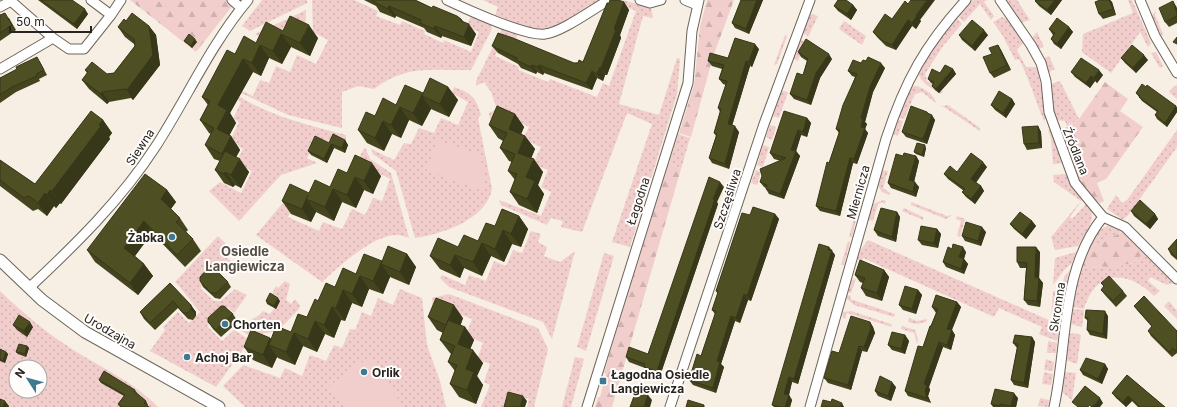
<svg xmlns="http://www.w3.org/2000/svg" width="1177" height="407" font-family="Inter,sans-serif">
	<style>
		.grass { fill: url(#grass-dots); fill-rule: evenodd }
		.forest { fill: url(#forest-firs) }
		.park { fill: #f1cecc }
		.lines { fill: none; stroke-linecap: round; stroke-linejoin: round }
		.minor-casing { stroke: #6c655a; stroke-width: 11 }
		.tertiary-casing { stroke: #6c655a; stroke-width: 13 }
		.minor { stroke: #fff; stroke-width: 9 }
		.tertiary { stroke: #fff; stroke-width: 11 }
		.wall { fill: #44441f }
		.shaded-wall { fill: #373719 }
		.building { fill: #4f4f24; stroke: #373719 }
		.poi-dot { fill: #3e7991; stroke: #fffdfb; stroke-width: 1.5 }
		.labels { text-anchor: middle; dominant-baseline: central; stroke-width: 4; stroke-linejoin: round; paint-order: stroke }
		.street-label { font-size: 12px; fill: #272420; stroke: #fffdfb }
		.poi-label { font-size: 12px; font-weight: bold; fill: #272420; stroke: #fffdfb; text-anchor: start }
		.neighbourhood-label { font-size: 13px; font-weight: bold; fill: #554e44; stroke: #fffdfb }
	</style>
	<defs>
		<pattern id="grass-dots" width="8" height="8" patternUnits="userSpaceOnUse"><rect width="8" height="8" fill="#f1cecc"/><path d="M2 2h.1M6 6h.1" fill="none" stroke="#cfb1af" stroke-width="1.8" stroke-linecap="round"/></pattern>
		<pattern id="forest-firs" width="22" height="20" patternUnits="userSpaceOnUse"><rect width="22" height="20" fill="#f1cecc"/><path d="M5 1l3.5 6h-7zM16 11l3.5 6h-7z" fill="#cfb1af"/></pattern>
	</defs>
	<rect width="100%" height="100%" fill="#f7efe3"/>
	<path class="grass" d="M262 0H307V3L250 31 242 26Z
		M312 0H354L378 11 376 16 400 25 402 21 425 31 424 34 443 43 444 40 471 52 479 32 472 29 468 23 471 16 489 22 492 29 471 70C433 71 407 64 374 89L358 86 342 92V128L288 115 239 92 240 90 253 96 260 80 269 83 276 66 290 72 297 55 316 64 328 40 313 32Z
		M483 0H600C579 13 556 34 530 28 518 26 506 19 495 15L498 7Z
		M623 0 651 8 653 18 643 16 619 104 659 115 677 58 680 59 677 94 630 247 612 242 652 124 627 113 582 232 561 227 563 221 551 218 547 225 501 205 499 200 541 216 551 192 541 187 548 170 533 164 541 147 523 139 529 127 506 116 502 123 490 119 489 113 497 109 491 92 484 82 476 86V81L502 29 505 27 518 33 516 39H503L495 56 519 67 518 70 521 71 548 82 550 79 597 97 603 83 609 86 636 11 616 2Z
		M973 0H987L984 2 994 16 991 20 980 4 964 22 959 17Z
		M1004 0H1017L1030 20 1020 23Z
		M1128 0H1132L1151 43 1148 47 1140 32 1111 73 1082 52 1083 34 1133 13Z
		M306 10 305 30 298 27 291 41 270 42 255 34Z
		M1156 11 1155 15 1163 34 1160 36 1151 16Z
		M812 14 818 16 808 37 803 32 810 15Z
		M1002 17C1011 19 1021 34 1023 43L1017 50 1026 67H1037L1047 116 1044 121C1035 100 1029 78 1019 59L1015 60 1003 36 993 22Z
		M957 18 962 24 943 46 925 74 927 81 943 92 940 94C932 88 920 83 918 72L928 54Z
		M844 21 866 36 862 45 839 29Z
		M1037 32 1044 47 1038 49 1032 38Z
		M785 35 787 36 777 64 774 65Z
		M802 40 805 42 798 61 793 58 800 41Z
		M1156 52 1163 66 1160 68 1151 53Z
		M1049 56 1055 69 1047 73 1044 58Z
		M215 80C257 113 296 122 346 135V141L331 144 317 138 307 158 317 163 281 175 239 221 209 191 220 182 241 193 252 171 236 162 243 149 230 141 239 122 233 119 241 102 219 90 216 95 206 89Z
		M1060 81 1079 119 1067 126 1065 121 1055 120 1051 99V84Z
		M1177 85V99L1169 92 1173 87Z
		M914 86C922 86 935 95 936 103L922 92 915 94 904 119 898 117 911 88Z
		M454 87C471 93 476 97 481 115L478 118 492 189C486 220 442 234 415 238L396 171 373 154 371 149 394 160 404 143 411 144 419 128 434 133 441 118 458 125 468 102 452 93Z
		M782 91 788 92 779 118 773 116Z
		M948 105 980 128V131L944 107H940Z
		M898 119 903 121 898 136 893 134Z
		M770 125 776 127 772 140 766 137Z
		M1048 130H1051L1062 163 1053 164 1051 138Z
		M1177 130V147L1129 214 1123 220 1107 209 1116 195 1122 203 1127 200Z
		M678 134 690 138 681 169 669 163Z
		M763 145 769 147 763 167 757 165Z
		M365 147 370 159 391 173 409 238C406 237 401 235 397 235 374 234 338 267 322 282L256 235 286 199 299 193 288 217 319 231 323 222 342 229 352 209 365 215 373 198 382 201 390 179 357 161Z
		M756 170 761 172 757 185 751 183Z
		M881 170 888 171 883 188 890 193 889 195 882 192 877 184Z
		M1067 174 1082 200 1070 217 1072 219 1087 203C1099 217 1086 232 1078 246L1055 250 1051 237 1081 201 1054 182 1053 175Z
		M883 200 886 201 885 204 882 202 878 204 873 221 868 220 873 204Z
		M911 202 947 216 952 215 946 219 911 205Z
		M904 208 923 217V220L902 211Z
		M856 211 858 212 852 237H849Z
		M957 216 965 219 960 237 957 236 961 221 956 219Z
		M1109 226 1122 232 1088 248C1094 238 1097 228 1109 226Z
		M531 231 541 234 538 242 547 247 544 256 560 262 575 251 552 339 543 322 449 287 440 278 442 275 465 285 469 275 486 281 494 261 506 266 513 250 522 253Z
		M218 236 231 249 225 256 232 262 223 268H213L202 281 201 289 214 301H221L235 289 247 295 234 313 228 307 207 326 222 341 234 330 250 340 216 387 150 351 165 330 163 327 178 312 189 323 200 312C191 302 185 292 175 282Z
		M868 240 1051 321 1053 291 1061 290 1064 277 1070 270 1067 280 1057 341 1039 334 1042 327 999 308 994 317 863 258 861 262 857 259 859 252Z
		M848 241 850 243 844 265H841Z
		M1146 251 1174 280V283L1167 285 1150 277 1148 281 1160 291 1154 296C1128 270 1096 269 1084 309L1073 307 1076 285 1081 266 1113 267 1133 263Z
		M1076 252 1072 263 1065 269 1053 285 1055 258Z
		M604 253 614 256 586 351 577 347Z
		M856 279 851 293 847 292 851 280Z
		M285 281 290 284 286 300 291 304 295 299 300 305 299 309 278 331 254 335 252 337 237 328C245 321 256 320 263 311L270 314 280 301 271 296 276 286 278 288Z
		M400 289 422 298 427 345 440 381 446 407H245L223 386 243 365 280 378 285 368 302 376 310 355 326 361 334 345 342 348 350 329 355 330 362 312 371 316 378 298 393 305Z
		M0 291C22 312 44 331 69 347 99 367 133 381 158 407H0ZM16 367H40V391H16Z
		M449 294 538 328 548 349 534 407H527L529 399 511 394 506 407H481L490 385 484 382 490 364 477 359 483 343 466 335 472 319 444 308 433 311 432 298Z
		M846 295 851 296 850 299 895 314 894 317 854 305 846 298Z
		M1169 301 1177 311V319L1164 306Z
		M1073 309 1084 310 1082 327 1071 324Z
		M851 311 891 324 892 327 847 313 845 319 842 317 843 312Z
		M909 318 917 321 927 319 926 322 917 324 908 322Z
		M902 326 915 330 918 339 917 344 914 333 901 329Z
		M1073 333 1081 335 1077 364 1066 360 1069 334Z
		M1048 341 1057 343 1056 353H1047Z
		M575 357 584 359 571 407H562Z
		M1046 359 1054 362 1053 371 1044 370Z
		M1044 372 1053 374 1051 385 1042 384Z
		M1066 372 1076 373 1072 400 1062 392 1064 373Z
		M1040 398 1049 400 1048 407 1038 406Z"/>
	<path class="forest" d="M130 0H237L196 52Z
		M707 0H734L713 57 691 137 679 133 694 85 700 27Z
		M1105 82 1128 99 1120 111 1143 127 1106 179 1097 183 1104 201 1100 203C1075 189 1069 156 1060 131L1079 119Z
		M669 163 681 169 612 407H595L598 397H600L606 374 604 373 622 310Z
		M1122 232 1146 251 1133 263 1113 267 1081 266 1088 248Z"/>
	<path class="park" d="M438 140 481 155 485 192 426 170Z
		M369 357 404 407H344L329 386Z"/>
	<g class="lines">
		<defs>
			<path id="minor" d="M91 0 111 15 121 0
				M232 0 241 8
				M447 0C466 9 527 37 545 34 562 32 593 9 609 0
				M640 0 650 3 661 0
				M685 0 697 5
				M1000 0 1031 45 1041 63 1046 81 1049 112 1075 183 1103 217 1125 227 1177 279
				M1140 0 1155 36 1177 73
				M0 7 11 1 53 38 69 49H84L111 15
				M0 69 53 38
				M29 288C76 244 121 200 156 146 187 98 211 44 248 0
				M587 407 688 83 692 31 699 0
				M670 407 764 124 810 0
				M810 407 886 139C905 81 925 45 966 0
				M1054 407C1068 344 1060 270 1103 217"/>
			<path id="tertiary" d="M0 260 42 300 85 332 219 407"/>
		</defs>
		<use href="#minor" class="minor-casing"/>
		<use href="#tertiary" class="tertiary-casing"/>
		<use href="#minor" class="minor"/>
		<use href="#tertiary" class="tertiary"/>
	</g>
	<path class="wall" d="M38 0H72L88 14 77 29Z
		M364 0H415L432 8 461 19 476 34 471 46 442 36 441 38 427 32 424 28 396 16 395 18 380 12 376 6Z
		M741 0H763L749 34 735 28 732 23Z
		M1036 0H1062L1051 15 1039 6 1035 1Z
		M1100 0H1110L1112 2 1116 15 1103 19 1099 14Z
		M624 2 629 10 620 35 621 38 607 75H605L603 81 597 78 592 90 544 73 543 75 537 72 536 74 521 68 518 64 498 53 492 46 574 63 583 62 609 3Z
		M853 5 857 10 851 20 838 11 834 6Z
		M1176 6 1177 8V23L1169 27 1165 22Z
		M0 15 9 18 16 30 0 41Z
		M892 19 920 20 921 21 916 29 912 26 896 50 886 46 877 37 873 32Z
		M126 21 149 26 156 35 160 65 133 100 131 98 109 102 107 104 89 89 82 80 87 73 85 70 107 74 114 73 135 46 134 44 125 37 118 27Z
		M1069 27 1073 32 1061 49 1054 44 1051 39 1053 35 1049 29Z
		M283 31 318 38 310 56 291 47 282 64 269 58 261 76 253 72 230 113 236 123 229 135 231 136 240 150 236 157 249 172 241 188 235 185 233 187 224 183 215 170 220 161 214 159 205 145 211 134 209 133 200 120 208 105 202 97 235 54 256 43Z
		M959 35H988L975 51 962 40Z
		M184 41 197 42 192 48 186 43Z
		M998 45 1001 50 1011 70 994 78 990 73 992 54Z
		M759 49 752 67 750 66 732 126 739 132 729 169 712 163 709 158 716 136 714 133 720 112 718 108 726 85 723 84 719 79 722 69 712 66 708 61 728 58Z
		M798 52 832 59 820 78 811 105 794 99 790 94 803 75 807 61 801 57Z
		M1121 58 1148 60 1136 73 1125 63Z
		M40 62 47 75 39 79 40 81 16 92 0 103V78Z
		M861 63 885 68 873 92 865 122 867 124 865 129 868 133 857 164 853 163 840 216 820 211 816 206 829 163 839 133 836 129 855 77 852 76 848 71Z
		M953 69 956 74 939 93 935 90 932 86 933 84 931 83 928 79 940 73Z
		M1071 72 1103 75 1097 83 1095 81 1090 88 1075 77Z
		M448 87 458 100 449 117 431 109 422 126 409 120 401 138 392 134 384 151 367 143 358 130 375 116 423 93Z
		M1136 93 1176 106 1177 108V112L1167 127 1157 119 1155 115 1157 112 1142 101Z
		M1012 99 1015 104 1006 118 995 110 991 105Z
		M927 112 935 120 927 144 906 137 902 132Z
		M515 114 524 127 521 134 525 136 535 149 531 158 543 172 538 185 544 194 537 213 519 205 510 192 515 180 508 171 512 162 509 161 500 148 503 141 498 138 489 125Z
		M807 118 811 123 807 137 801 135 796 151 800 156 784 199 769 194 766 189V188L764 187 760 182 781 161 774 159 770 153Z
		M103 120 112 133 109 137 110 139 61 204 60 203 56 208 54 206 47 216 38 209 33 211 0 186V160L35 184Z
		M1038 126 1041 132 1042 148 1027 150 1024 144Z
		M345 140 348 145 345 153 334 148 327 163 311 155 308 151 329 143Z
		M926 148 924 157 916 154 914 152Z
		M903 156H916L919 161 914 182 919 187 916 197 891 188 888 183Z
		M987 167 976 183 981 186 984 191 975 204 966 197 962 192 964 191 948 179 944 174Z
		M347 173 381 176 373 194 364 190 356 208 342 202 334 221 316 212 311 222 291 214 282 201 330 187Z
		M724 187 717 202 718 204 660 376 647 372 645 368 629 362 626 357 648 354Z
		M167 190 176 202 171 209 180 218 188 230 186 232 193 239 201 251 185 267 152 233 135 256 144 264 153 276 138 295 95 262 87 250Z
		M1131 211 1155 214 1158 219 1150 229 1134 216Z
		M897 212 900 217 896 242 878 236 874 230Z
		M775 214 779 219 751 301 748 300 740 323 735 321 721 364 724 367 716 393 693 385 689 380 701 356 715 314 712 310 718 294 716 291 750 215Z
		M519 216 528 229 521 247 512 244 504 262 491 256 482 276 464 268 460 278 440 269 430 256 478 241 495 226Z
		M1032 221 1036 226 1026 239 1014 229 1010 224Z
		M937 229 941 234 938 248 922 245 918 240Z
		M986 232 981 246 965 241 962 236Z
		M1177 239V260L1171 255 1168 249Z
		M829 247 835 255 798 384 792 382 789 395 792 400 790 407H774L772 405Z
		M952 249 966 252 964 259 968 264 964 274 946 267 943 262Z
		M1040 252 1039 278 1043 283 1040 307 1028 305 1024 300 1026 268H1020L1017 262Z
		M407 254 416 267 409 285 390 277 383 294 369 289 362 307 352 303 345 321 341 320 334 338 325 334 317 352 303 346 295 365 278 358 277 357 272 368 253 360 244 347 270 338 271 339 291 332 307 317 318 301 335 287 356 274 382 261Z
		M884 270 889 277 882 301 866 296 861 288 863 283 860 282 855 275Z
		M200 281 228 282 231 287 220 299 215 298 203 287Z
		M170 283 196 312V316L193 320 188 319 178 308 155 330 144 319 140 312Z
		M1101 283 1123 291 1127 296 1116 307 1105 295 1101 290 1104 287Z
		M918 290 922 295 916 314 903 310 899 305Z
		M266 301H280L276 309 267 304Z
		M957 302 961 307 952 330 955 335 951 350 943 347 929 387 930 390 928 396 931 403 908 396 905 391 923 347 936 313 932 307Z
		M1134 306 1177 331V353L1172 357 1151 336 1148 331 1152 327 1138 311Z
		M233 314 238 322 221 337 213 329 208 322Z
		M1108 316 1107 339 1090 335 1087 330 1088 321 1085 318Z
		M428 317 463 318 460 326 465 327 474 340 470 349 483 363 477 376 483 385 476 404 459 397 450 384 455 371 448 362 451 354 450 353 440 340 443 333 437 330Z
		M870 322 873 327 875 333 867 352 862 351 851 390 828 383 824 378 839 353Z
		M13 325 33 327 27 337 17 330Z
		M905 335 909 341 905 354 892 350 888 345Z
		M1032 337 1035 342 1028 388 1014 385 1011 380 1017 348 1013 343Z
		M27 346 29 348 26 357 18 354 16 352Z
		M0 349 6 352 8 354 5 363 0 361Z
		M1105 364 1108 369 1102 384 1083 375 1080 370Z
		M1127 375 1165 407H1138L1132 401 1126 407 1116 398 1112 393Z
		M99 380 135 390 137 393V394L146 401 148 405H147L149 407H120L118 404 124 396 101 383Z
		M896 387 891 401 878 396 875 391Z
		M1018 398 1016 407H993L991 404Z"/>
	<path class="shaded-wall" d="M757 0H763L749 34 746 29Z
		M927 0H935L920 20 921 21 916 29 912 23 916 15Z
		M1055 0H1062L1051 15 1047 10Z
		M1109 0H1110L1112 2 1116 15 1113 9Z
		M1173 1 1176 6 1177 13Z
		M624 2 629 10 620 35 621 38 607 75 601 68 614 29Z
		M853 5 857 10 851 20 847 14Z
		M389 6 396 16 395 18 388 9Z
		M85 9 88 14 77 29 74 24Z
		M461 19 468 28 469 24 476 34 471 46 464 37 461 21Z
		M908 20 912 26 896 50 892 45Z
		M309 25 318 38 310 56 300 43Z
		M149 26 156 35 160 65 133 100 127 90Z
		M435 26 442 36 441 38 434 29Z
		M1069 27 1073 32 1061 49 1057 44Z
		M984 30 988 35 975 51 972 46Z
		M281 34 291 47 282 64 273 51Z
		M195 39 197 42 192 48 191 46Z
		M755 44 759 49 752 67 749 62Z
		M260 45 269 58 261 76 252 63Z
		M998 45 1001 50 1011 70 1007 65Z
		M829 54 832 59 820 78 811 105 807 100 816 73Z
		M1144 55 1148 60 1136 73 1133 68Z
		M243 59 253 72 230 113 236 123 226 142 217 129 218 105Z
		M746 61 750 66 731 129 728 124Z
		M881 63 885 68 873 92 865 122 867 124 865 129 868 133 857 164 854 159 861 127V118L870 87Z
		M532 65 537 72 536 74 531 67Z
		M539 65 544 73 543 75 538 67Z
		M600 67 605 75 603 81 597 74Z
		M953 69 956 74 939 93 936 89Z
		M1099 70 1103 75 1097 83 1094 78Z
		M592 71 597 78 592 90 586 83Z
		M1091 76 1095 81 1090 88 1086 83Z
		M448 87 458 100 449 117 440 104Z
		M102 92 109 102 107 104 101 94Z
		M422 96 431 109 422 126 413 113Z
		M1012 99 1015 104 1006 118 1003 113Z
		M1176 106 1177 108V112L1167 127 1165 123Z
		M400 107 409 120 401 138 391 125Z
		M515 114 524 127 518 142 509 129Z
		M932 115 935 120 927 144 923 139Z
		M807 118 811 123 807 137 803 132Z
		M103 120 112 133 109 137 110 139 61 204 52 191Z
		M383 121 392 134 384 151 375 138Z
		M735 126 739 132 729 169 725 164Z
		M1038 126 1041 132 1042 148 1039 143Z
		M798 130 801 135 795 155 791 150Z
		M231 136 240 150 231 167 222 154Z
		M525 136 535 149 528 166 518 153Z
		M345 140 348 145 345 153 342 148Z
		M331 144 334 148 327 163 324 159Z
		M925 145 926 148 924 157 922 155Z
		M796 151 800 156 784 199 780 194Z
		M916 156 919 161 913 186 909 180Z
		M850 158 853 163 840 216 836 211Z
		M240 159 249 172 241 188 231 175Z
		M534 159 543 172 538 185 544 194 537 213 527 199 526 177Z
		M983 162 987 167 974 184 971 179Z
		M372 163 381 176 373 194 364 181Z
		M225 172 235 185 233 187 224 174Z
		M355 177 364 190 356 208 347 195Z
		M720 182 724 187 717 202 718 204 660 376 657 371 713 199Z
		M915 182 919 187 916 197 913 192Z
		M981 186 984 191 975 204 971 199Z
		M333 189 342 202 334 221 325 207Z
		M50 190 60 203 56 208 47 195Z
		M167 190 176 202 169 211 161 199Z
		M45 193 54 206 47 216 38 203Z
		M306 199 316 212 311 222 302 209Z
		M897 212 900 217 896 242 892 237Z
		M775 214 779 219 751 301 747 296Z
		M1155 214 1158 219 1150 229 1146 224Z
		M519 216 528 229 521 247 511 234Z
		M144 221 152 233 132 260 124 248Z
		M1032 221 1036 226 1026 239 1022 234Z
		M982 227 986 232 981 246 978 241Z
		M937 229 941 234 938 248 934 243Z
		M503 230 512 244 504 262 495 249Z
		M482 243 491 256 482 276 473 262Z
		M829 247 835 255 798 384 794 379Z
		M963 247 966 252 963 262 959 257Z
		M1036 247 1040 252 1039 282 1035 277Z
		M407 254 416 267 409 285 400 272Z
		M455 255 464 268 460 278 450 265Z
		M964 259 968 264 964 274 961 269Z
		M382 261 381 264 390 277 383 294 373 281Z
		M144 264 153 276 138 295 130 283Z
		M884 270 889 277 882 301 877 293Z
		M360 276 369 289 362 307 352 294Z
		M1039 278 1043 283 1040 307 1037 301Z
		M343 290 352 303 345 321 336 308Z
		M918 290 922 295 916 314 912 309Z
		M744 294 748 300 740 323 736 318Z
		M278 298 280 301 276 309 274 306Z
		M957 302 961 307 950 334 947 329Z
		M191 305 196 312V316L191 309Z
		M454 305 463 318 456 338 446 325Z
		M332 307 341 320 334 338 324 325Z
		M1105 311 1108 316 1107 339 1103 334Z
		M731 316 735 321 721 364 724 367 716 393 713 388 717 361Z
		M315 321 325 334 317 352 308 339Z
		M30 322 33 327 27 337 24 331Z
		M870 322 873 327 875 333 867 352 864 347Z
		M465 327 474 340 467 357 458 344Z
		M952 330 955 335 951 350 947 345Z
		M294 333 303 346 295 365 286 352Z
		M905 335 909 341 905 354 901 349Z
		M1032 337 1035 342 1028 388 1024 383Z
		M270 338 278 348 269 345 277 357 272 368 263 355Z
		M939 342 943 347 929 387 930 390 928 396 931 403 927 398 925 391 924 384Z
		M27 346 29 348 26 357 25 354Z
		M859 346 862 351 851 390 848 385Z
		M473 350 483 363 477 376 483 385 476 404 467 390 466 369Z
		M6 352 8 354 5 363 3 361Z
		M1105 364 1108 369 1102 384 1098 379Z
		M789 377 792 382 789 395 792 400 790 407H785L784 394Z
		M892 382 896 387 891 401 888 396Z
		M644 391 648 396V395L652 400 650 407H644Z
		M1014 393 1018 398 1016 407H1012L1011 406Z
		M523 396 527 401 525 407H520Z
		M1128 396 1132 401 1126 407 1123 402Z
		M1100 398 1103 403 1100 407H1092Z
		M5 401 9 406V407H2Z
		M842 403 844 407H840Z"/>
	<path class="building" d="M41 0H72L85 9 74 24Z
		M374 0H415L432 8 433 6 457 16 461 19V21L469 24 464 37 435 26 434 29 420 23 421 20 389 6 388 9 374 2Z
		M610 0H618L624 2 614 29 616 30 601 68 600 67 597 74 592 71 586 83 539 65 538 67 532 65 531 67 516 60 517 58 492 46 498 33 513 38 574 63H578L579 60 583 62 607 3H609Z
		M741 0H757L746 29 732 23Z
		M838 0H846L853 5 847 14 834 6Z
		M911 0H927L916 15 917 16 912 23 908 20 892 45 883 41 873 32 885 14 892 19 905 1 908 4Z
		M1036 0H1055L1047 10 1035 1Z
		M1100 0H1109L1113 9 1099 14 1095 2Z
		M1173 1 1177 13V16L1165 22 1159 8Z
		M5 13 12 25 0 33V15Z
		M132 13 149 26 153 55 127 90 125 89 102 92 101 94 82 80 88 72 85 70 92 62 107 74 114 73 135 46 134 39 118 27 124 19 126 21Z
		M290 16 309 25 300 43 281 34 273 51 260 45 252 63 243 59 218 105 227 110 217 129 231 136 222 154 205 145 214 128 200 120 210 101 202 97 227 50 235 54 244 36 256 43 266 22 283 31Z
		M1057 18 1069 27 1057 44 1051 39 1055 33 1049 29Z
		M972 20 984 30 972 46 959 35Z
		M189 34 195 39 191 46 184 41Z
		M1177 37V44L1173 42Z
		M735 38 755 44 749 62 746 61 728 124 735 126 725 164 709 158 717 134 714 133 721 109 718 108 727 81 719 79 724 65 708 61 710 53 728 58Z
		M806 39 829 54 816 73 807 100 790 94 797 73 803 75 808 59 798 52Z
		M998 45 1007 65 990 73 983 57 992 54 989 48Z
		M1132 45 1144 55 1133 68 1121 58Z
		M37 57 44 70 36 74 37 76 12 87 0 95V78L17 69 16 67Z
		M868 57 881 63 870 87 861 118 863 119 861 127 865 128 854 159 850 158 836 211 816 206 827 162 829 163 840 130 836 129 843 105 857 74 848 71 853 60 861 63 863 60 866 61Z
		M1081 58 1099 70 1094 78 1091 76 1086 83 1071 72Z
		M945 65 953 69 936 89 932 86 934 82 928 79 932 69 940 73Z
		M430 78 448 87 440 104 422 96Z
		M1142 84 1146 87 1147 85 1176 106 1165 123 1155 115 1158 111 1139 97 1140 96 1136 93Z
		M405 85 423 93 413 113 400 107 391 125 383 121 375 138 358 130 366 112 375 116 383 98 396 105Z
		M999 91 1012 99 1003 113 991 105Z
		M497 106 515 114 509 129 525 136 518 153 534 159 526 177 535 181 527 199 510 192 517 174 508 171 515 154 500 148 507 133 489 125Z
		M911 106 927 112V113L932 115 923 139 902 132Z
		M91 111 103 120 99 125 101 126 52 191 50 190 47 195 45 193 38 203 29 196 24 198 0 180V160L35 184Z
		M784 111 807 118 803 132 798 130 791 150 796 151 780 194 766 189 767 185 760 182 762 176 760 169 786 158 770 153Z
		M1038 126 1039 143 1024 144 1022 127Z
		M333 134 345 140 342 148 331 144 324 159 308 151 315 136 329 143Z
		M917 143 925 145 922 155 914 152Z
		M225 151 240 159 231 175 225 172 224 174 215 170Z
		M904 153 916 156 909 180 915 182 913 192 888 183 896 154 903 156Z
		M971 153 983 162 971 179 981 186 971 199 962 192 965 189 944 174 950 166 957 172Z
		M355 155 372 163 364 181 355 177 347 195 333 189 325 207 306 199 308 195 302 209 282 201 290 184 309 193 315 180 330 187 338 169 347 173Z
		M145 174 167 190 161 199 180 218 176 222 193 239 177 255 144 221 124 248 144 264 130 283 87 250Z
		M709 177 720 182 713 199H715L657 371 644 367 645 364 626 357 629 347 648 354Z
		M1140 200 1155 214 1146 224 1131 211Z
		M753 207 775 214 747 296 744 294 736 318 731 316 717 361 720 362 713 388 689 380 697 354 701 356 716 311 712 310 718 292 716 291 742 213 750 215Z
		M881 208 897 212 892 237 874 230Z
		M502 209 519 216 511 234 503 230 495 249 482 243 473 262 455 255 450 265 430 256 438 238 458 247 464 235 478 241 486 223 495 226Z
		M1020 212 1032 221 1022 234 1010 224Z
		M966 222 982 227 978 241 962 236Z
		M921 226 937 229 934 243 918 240Z
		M1177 239V258L1168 249Z
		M819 244 829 247 828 250H832L794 379 789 377 784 394 789 395 785 407H780L772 405Z
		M953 244 963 247 959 257 964 259 961 269 943 262 948 247 952 249Z
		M388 246 407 254 400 272 381 264Z
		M1017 247H1036L1035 277 1039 278 1037 301 1024 300 1027 263 1017 262Z
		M364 254 382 261 373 281 360 276 352 294 343 290 336 308 332 307 324 325 315 321 308 339 294 333 286 352 269 345 276 326 291 332 298 314 307 317 315 299 318 301 326 283 335 287 343 268 356 274Z
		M860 260 884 270 877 293 861 288 865 278 855 275Z
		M211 265 228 282 216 293H211L200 281V277Z
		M1109 276 1123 291 1113 301 1101 290 1104 286 1101 283Z
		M170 283 191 305V309L188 313H183L173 301 150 323 140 312Z
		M905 286 918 290 912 309 899 305Z
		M270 293 278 298 274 306 266 301Z
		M936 295 957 302 947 329 952 330 947 345 939 342 924 384 927 385 925 391 927 398 905 391 918 346 923 347 930 326H931L938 309 932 307Z
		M1144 296 1177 331V352L1173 348 1169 352 1148 331 1152 326 1134 306Z
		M436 298 454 305 446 325 428 317Z
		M221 306H224L233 314 216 330 208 322V318Z
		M1086 310 1105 311 1103 334 1087 330 1088 318H1085Z
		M19 315 30 322 24 331 13 325Z
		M851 316 870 322 871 328 864 347 859 346 848 385 824 378 832 351 839 353Z
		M448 320 465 327 458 344 473 350 466 369 474 372 467 390 450 384 457 365 448 362 455 346 440 340Z
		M251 330 270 338 263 355 244 347Z
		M892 332 905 335 901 349 888 345Z
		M1015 335 1032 337 1024 383 1011 380 1018 344 1013 343Z
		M19 344 27 346 25 354 16 352Z
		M0 349 6 352 3 361 0 359Z
		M1086 358 1105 364 1098 379 1080 370Z
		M104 371 135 390 134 391 146 401 144 403 149 407H122L118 404 125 395 99 380Z
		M1127 375 1165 407H1140L1128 396 1123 402 1112 393Z
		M880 376 892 382 888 396 875 391Z
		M1085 386 1100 398 1092 407 1089 405 1088 407H1078L1072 402Z
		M637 388 644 391V393L648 395 644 407H630Z
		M995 389 1014 393 1011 406 1000 404V406L991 404Z
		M508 392 523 396 520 407H504Z
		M0 399 5 401 2 407H0Z
		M832 399 842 403 840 407H821L823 400 831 402Z
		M688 400 704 405V407H686Z"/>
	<g class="poi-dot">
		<circle cx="172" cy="237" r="4"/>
		<circle cx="225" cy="324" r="4"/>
		<circle cx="187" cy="357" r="4"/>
		<circle cx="364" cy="372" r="4"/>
		<rect x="599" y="377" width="8" height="8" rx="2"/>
	</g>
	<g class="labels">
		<g class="street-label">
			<text transform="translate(140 147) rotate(-57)">Siewna</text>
			<text transform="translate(1076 151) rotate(68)">Źródlana</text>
			<text transform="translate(858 192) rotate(-74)">Miernicza</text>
			<text transform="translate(727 199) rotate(-72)">Szczęśliwa</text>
			<text transform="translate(638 201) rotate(-72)">Łagodna</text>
			<text transform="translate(1057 307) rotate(-81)">Skromna</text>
			<text transform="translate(110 331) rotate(30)">Urodzajna</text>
		</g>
		<g class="poi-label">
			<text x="164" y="237" text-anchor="end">Żabka</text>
			<text x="233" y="324">Chorten</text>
			<text x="195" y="357">Achoj Bar</text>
			<text x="372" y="372">Orlik</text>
			<text x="611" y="374">Łagodna Osiedle<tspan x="611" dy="14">Langiewicza</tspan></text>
		</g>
		<g class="neighbourhood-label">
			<text x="245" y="251">Osiedle<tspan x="245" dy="15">Langiewicza</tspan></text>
		</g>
	</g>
	<g transform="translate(28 379) rotate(306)"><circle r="19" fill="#fffdfb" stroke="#a9a6a3"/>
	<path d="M0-3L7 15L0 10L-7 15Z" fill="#3e7991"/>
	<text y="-6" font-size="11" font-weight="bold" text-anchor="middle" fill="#272420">N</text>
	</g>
	<path d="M10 26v6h81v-6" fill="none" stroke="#272420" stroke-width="2"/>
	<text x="16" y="26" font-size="12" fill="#272420" stroke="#fffdfb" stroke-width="3" paint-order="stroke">50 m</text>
</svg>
